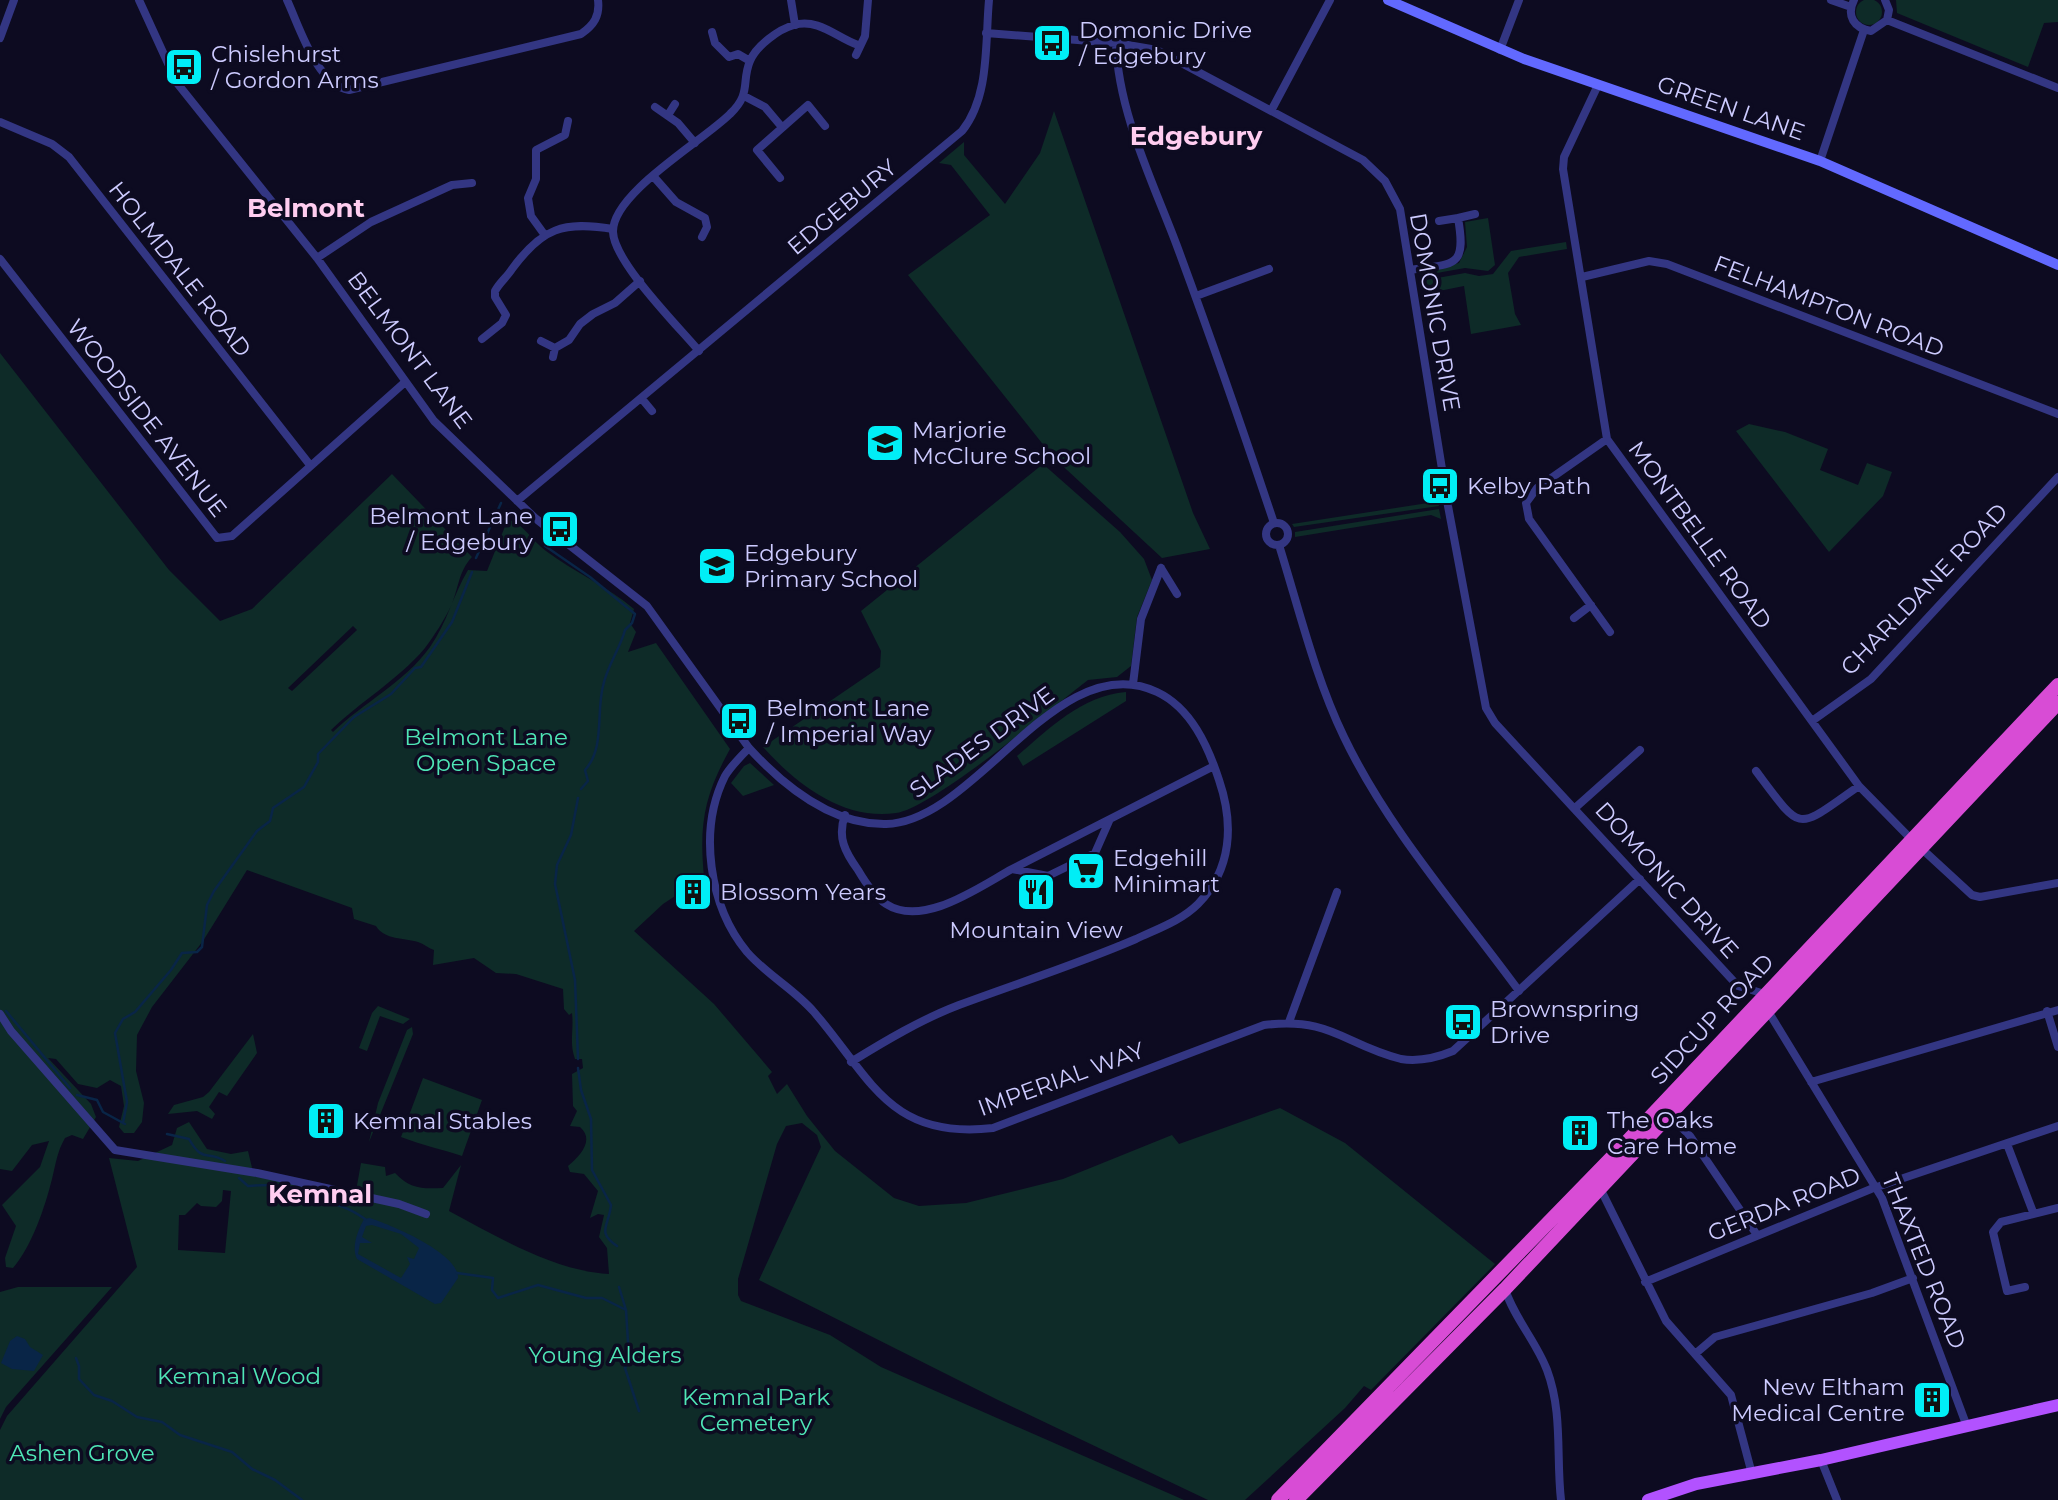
<svg xmlns="http://www.w3.org/2000/svg" width="2058" height="1500" font-family="Montserrat,sans-serif">
	<style>
		.green { fill: #0e2b28; fill-rule: evenodd }
		.water { fill: #092547; fill-rule: evenodd }
		.lines { fill: none; stroke-linecap: round; stroke-linejoin: round }
		.stream { stroke: #092547; stroke-width: 2.5 }
		.minor { stroke: #333683; stroke-width: 8 }
		.secondary { stroke: #6269ff; stroke-width: 10 }
		.primary { stroke: #b252ff; stroke-width: 12 }
		.trunk { stroke: #d84cd5; stroke-width: 14 }
		.labels { text-anchor: middle; dominant-baseline: central; stroke-width: 7; stroke-linejoin: round; paint-order: stroke }
		.poi-label { font-size: 23px; fill: #cdcbff; stroke: #0d0b21; text-anchor: start }
		.street-label { font-size: 23px; fill: #cdcbff; stroke: #0d0b21 }
		.park-label { font-size: 23px; fill: #4fe6b6; stroke: #0d0b21 }
		.quarter-label { font-size: 26px; font-weight: bold; fill: #ffcdf0; stroke: #0d0b21 }
	</style>
	<rect width="100%" height="100%" fill="#0d0b21"/>
	<path class="green" d="M1856 12a13 13 0 1 1 26 0a13 13 0 1 1-26 0Z
		M1896 0H2058V22L2044 23 2028 67 1897 13Z
		M1054 111 1193 513 1210 549 1162 558 1053 457 908 275 990 215 951 165 939 163 964 142V155L1005 204 1040 153Z
		M1488 218 1495 265 1488 271 1465 268 1420 276V272L1459 263 1467 247 1465 222Z
		M1566 242 1567 249 1519 257 1508 273 1515 314 1521 325 1471 334 1464 286 1424 294 1421 281 1465 273 1479 276 1493 274 1511 251Z
		M0 353 169 570 220 621 252 609 392 474 472 557C458 572 459 588 451 606 445 619 434 636 425 648 398 680 361 701 331 730L333 732C364 702 404 683 430 647 447 623 453 595 468 570L487 571 508 519C528 528 530 539 546 551 574 572 607 586 634 609L630 623 636 632 628 652 656 643 730 749C704 796 699 824 704 877L663 904 634 931 714 1004 772 1072 768 1076 777 1094 787 1084 807 1116 835 1151 894 1198 919 1206 966 1203 1063 1179 1172 1135 1179 1144 1280 1108 1345 1143 1495 1264 1371 1390 1364 1386 1345 1408 1245 1500H1208L998 1400 759 1280 821 1147 817 1135 802 1123 786 1126 777 1144 738 1279V1295L741 1301 830 1335 881 1367 1184 1500H0V1430L7 1416 137 1267 109 1158 138 1161 172 1145 177 1128 189 1122 207 1149 231 1154 248 1151 254 1176 356 1191 361 1163 385 1167 386 1176 395 1173C410 1189 422 1189 443 1188L461 1165 449 1211C498 1237 553 1271 609 1274L607 1248 599 1237 604 1215 598 1214 590 1218 598 1191 584 1174 570 1172 568 1166C580 1156 595 1140 580 1127L570 1126 577 1111 573 1106 572 1074 583 1068 582 1059H575C569 1043 574 1030 572 1013L569 1015 564 1009 563 989 516 974 496 973 474 958 433 965 434 950C428 948 424 944 418 942 405 938 384 940 376 926L354 919 352 908 247 870 203 941 152 1007 137 1035 136 1071 144 1103 142 1122 134 1133H124L119 1127 124 1106 121 1086 110 1080 97 1088 78 1084 56 1059 48 1058 91 1104 96 1117 83 1139 72 1135 65 1138C57 1152 56 1163 52 1179 45 1207 32 1246 13 1268L6 1267 5 1258 16 1226 2 1205 40 1167 49 1141 32 1145 12 1171 0 1169ZM353 626 357 630 292 691 288 688ZM223 1190 231 1191 225 1253 178 1250 179 1215H185L197 1203 201 1206 216 1207 222 1201Z
		M1749 424 1785 432 1828 449 1820 470 1858 485 1867 463 1892 472 1883 496 1829 552 1736 431Z
		M1043 464 1120 532 1144 559 1152 580 1137 617 1131 666 1117 677 1088 680C1053 707 931 809 896 813 844 821 796 784 763 747L880 667 881 651 861 611Z
		M1437 494 1439 506 1294 527 1292 524 1428 503Z
		M1439 509 1441 519 1431 515 1295 537V532Z
		M1126 692V701L1023 766 1017 756C1050 728 1081 696 1126 692Z
		M750 763 774 785 743 796 731 783 744 766Z
		M378 1006 410 1019 403 1024 380 1016 367 1051 359 1048 372 1013Z
		M412 1027 413 1034 369 1142 378 1103 407 1030Z
		M253 1034 257 1053 227 1096 219 1092 209 1107 215 1114 212 1119 197 1111 168 1114 174 1105 203 1097 209 1092Z
		M423 1078 482 1100 462 1156C441 1149 424 1146 401 1137Z
		M18 1287H112L6 1407 0 1419V1292Z"/>
	<path class="water" d="M370 1218C391 1225 459 1253 458 1278L441 1303 435 1304 357 1259C351 1247 358 1230 364 1219ZM372 1225 401 1234 419 1248 414 1259 407 1257 410 1264 401 1278 358 1254 360 1243H372L362 1237 366 1226Z
		M17 1336 25 1339 30 1347 43 1355 34 1371 12 1369 1 1363 10 1341Z"/>
	<g class="lines">
		<path class="stream" d="M545 546 590 577 635 614 632 623 625 630C620 649 607 666 603 686 596 713 605 748 585 770L588 781 581 789
			M476 558 501 503
			M578 798 571 835 557 865 555 884 575 980 578 1059
			M6 1011 70 1088
			M578 1068 581 1090 591 1119 592 1170 611 1205C609 1226 596 1232 617 1246
			M77 1095 97 1100 103 1112 125 1124
			M123 1123 127 1102 115 1033 123 1019 135 1012 171 970 182 953 197 952 202 947 207 905 214 891 257 831 270 821 273 808 304 787 318 762V754L354 717 391 694 415 668 421 667 452 622 472 572
			M167 1134 189 1139C203 1164 208 1150 225 1161
			M239 1178 248 1186C274 1184 297 1182 316 1203 334 1201 351 1209 365 1219
			M457 1273 493 1278 492 1290 498 1298 538 1285 586 1298H602L626 1310 628 1342 633 1354 625 1368 639 1411
			M619 1287 626 1310
			M76 1358 79 1366V1379L94 1395 112 1401 137 1417 162 1422 180 1435 232 1452 252 1469 275 1480 302 1500"/>
		<path class="minor" d="M139 0 177 83 317 258 434 421 535 518 647 606 749 748C783 785 832 825 886 824 976 822 1058 645 1157 692 1191 708 1208 746 1219 780 1234 824 1232 869 1198 904 1181 921 1157 929 1136 939 1078 964 1018 983 959 1005 922 1019 885 1041 851 1062
			M287 0C300 28 317 85 349 90L581 34C594 25 600 16 598 0
			M791 0 795 25
			M1831 0 1851 7
			M1854 0C1846 16 1854 28 1871 31L1887 20 1889 10 1885 0
			M1887 20 2058 88
			M712 32 715 43 729 57 738 54 750 61
			M986 33 1116 43 1157 50 1363 160 1385 181 1400 209 1448 506 1486 708 1495 723 1738 986 1765 994
			M0 38 14 0
			M1116 43C1118 112 1153 182 1177 246 1211 338 1243 430 1274 523
			M1500 50 1519 0
			M856 55 865 36 868 0
			M1598 85 1564 157 1563 169 1607 439 1859 786 1912 840
			M744 96 765 107 781 126
			M655 107 678 123 695 143
			M1272 109 1330 0
			M668 115 675 104
			M0 122 52 144 69 157 310 465
			M1820 161 1864 30
			M654 177 676 202 705 218 707 227 702 237
			M780 178 757 150 808 105 825 126
			M1439 221 1458 218
			M544 234 531 216 528 198 536 179V150L565 135 568 121
			M317 258 371 222 452 185 472 183
			M0 259 217 538 232 536 404 383
			M1410 270C1454 263 1467 269 1458 218L1475 214
			M1582 277 1649 261 1667 264 2058 414
			M1196 296 1269 269
			M482 339 502 323 506 315 495 297V291C500 282 507 277 512 269 542 228 563 221 613 229
			M541 341 555 348
			M699 351C678 326 614 262 613 232 612 193 703 141 730 114 752 93 741 82 750 61 756 46 779 29 794 25 819 18 837 38 858 45
			M553 357 555 348 569 340 580 324 593 314 615 303 640 281
			M642 399 652 411
			M1607 439 1537 488 1526 503 1529 519 1610 632
			M517 501 962 131C990 96 985 43 989 0
			M1266 534a11 11 0 1 1 22 0a11 11 0 1 1-22 0Z
			M1279 545C1299 609 1315 677 1344 737 1388 829 1459 909 1519 991
			M1161 568 1177 594
			M1574 618 1591 605
			M1133 684 1141 619 1161 568
			M1812 721 1871 679 2058 477
			M749 748C741 756 731 766 725 776 698 830 709 906 747 952 767 975 794 989 814 1012 871 1078 889 1140 993 1128L1264 1025C1332 1017 1343 1044 1401 1059 1420 1062 1436 1058 1453 1051L1640 879
			M1756 771C1804 835 1795 830 1859 786
			M1575 808 1640 750
			M845 815C837 837 845 852 858 870 865 882 874 896 886 904 923 928 979 887 1012 869
			M1110 819 1095 853 1048 876 1012 869Z
			M1110 819 1214 766
			M1922 849 1972 895 1980 897 2058 883
			M1768 1011 1882 1198 1966 1424
			M2047 1011 2058 1047
			M0 1014 11 1031 115 1150 257 1173 399 1204 426 1214
			M1289 1022 1337 892
			M1811 1082 2058 1010
			M1669 1115 1690 1136 1757 1235
			M2007 1144 2033 1212
			M1600 1188 1666 1321 1731 1395 1752 1474
			M1645 1282 1871 1189 2058 1126
			M2025 1287 2007 1291 1993 1232 2001 1222 2058 1208
			M1505 1289C1514 1318 1536 1341 1547 1370 1563 1413 1556 1456 1561 1500
			M1695 1354 1715 1337 1872 1293 1913 1278
			M1821 1460 1837 1500"/>
		<path class="secondary" d="M1388 0 1524 59 1820 161 2058 265"/>
		<path class="primary" d="M1648 1500 1696 1484 1821 1460 2058 1405"/>
		<path class="trunk" d="M1278 1500 1622 1147 2058 685
			M1296 1500 1505 1289 2058 703"/>
	</g>
	<defs>
		<symbol id="bus-square" viewBox="-11 -11 22 22"><rect x="-9" y="-9" width="18" height="18" rx="4" fill="#00eef6" stroke="#0d0b21"/><path d="M-5-6H5V4H4V6H2V4H-2V6H-4V4H-5ZM-3.5-4V0h7V-4ZM-3.5 1.2v1.5H-2V1.2ZM2 1.2v1.5H3.5V1.2Z" fill="#111"/></symbol>
		<symbol id="school-square" viewBox="-11 -11 22 22"><rect x="-9" y="-9" width="18" height="18" rx="4" fill="#00eef6" stroke="#0d0b21"/><path d="M0-5L7-2L0 1L-7-2ZM-4 1L0 2.5L4 1V4Q0 6-4 4Z" fill="#111"/></symbol>
		<symbol id="supermarket-square" viewBox="-11 -11 22 22"><rect x="-9" y="-9" width="18" height="18" rx="4" fill="#00eef6" stroke="#0d0b21"/><path d="M-6-5.5h2.5l.6 2H6L4.5 2H-2.5L-4.4-4H-6ZM-1.5 3.2a1.3 1.3 0 1 0 .1 0ZM3 3.2a1.3 1.3 0 1 0 .1 0Z" fill="#111"/></symbol>
		<symbol id="building-square" viewBox="-11 -11 22 22"><rect x="-9" y="-9" width="18" height="18" rx="4" fill="#00eef6" stroke="#0d0b21"/><path d="M-4-6H4V6H1V3H-1V6H-4ZM-2.5-4.3h1.7v1.8h-1.7ZM.8-4.3h1.7v1.8H.8ZM-2.5-1h1.7V.8h-1.7ZM.8-1h1.7V.8H.8Z" fill="#111"/></symbol>
		<symbol id="restaurant-square" viewBox="-11 -11 22 22"><rect x="-9" y="-9" width="18" height="18" rx="4" fill="#00eef6" stroke="#0d0b21"/><path d="M-5-6h1v4h1v-4h1v4h1v-4h1v5L-1.5 .5V6h-2V.5L-5-1ZM5-6V6H3V1.5H1.5Q1.5-4 5-6Z" fill="#111"/></symbol>
	</defs>
	<g fill-rule="evenodd">
		<use href="#bus-square" x="1030" y="21" width="44" height="44"/>
		<use href="#bus-square" x="162" y="45" width="44" height="44"/>
		<use href="#school-square" x="863" y="421" width="44" height="44"/>
		<use href="#bus-square" x="1418" y="464" width="44" height="44"/>
		<use href="#bus-square" x="538" y="507" width="44" height="44"/>
		<use href="#school-square" x="695" y="544" width="44" height="44"/>
		<use href="#bus-square" x="717" y="699" width="44" height="44"/>
		<use href="#supermarket-square" x="1064" y="849" width="44" height="44"/>
		<use href="#building-square" x="671" y="870" width="44" height="44"/>
		<use href="#restaurant-square" x="1014" y="870" width="44" height="44"/>
		<use href="#bus-square" x="1441" y="1000" width="44" height="44"/>
		<use href="#building-square" x="304" y="1099" width="44" height="44"/>
		<use href="#building-square" x="1558" y="1111" width="44" height="44"/>
		<use href="#building-square" x="1910" y="1378" width="44" height="44"/>
	</g>
	<g class="labels">
		<g class="poi-label">
			<text x="1079" y="30">Domonic Drive<tspan x="1079" dy="26">/ Edgebury</tspan></text>
			<text x="211" y="54">Chislehurst<tspan x="211" dy="26">/ Gordon Arms</tspan></text>
			<text x="912" y="430">Marjorie<tspan x="912" dy="26">McClure School</tspan></text>
			<text x="1467" y="486">Kelby Path</text>
			<text x="533" y="516" text-anchor="end">Belmont Lane<tspan x="533" dy="26">/ Edgebury</tspan></text>
			<text x="744" y="553">Edgebury<tspan x="744" dy="26">Primary School</tspan></text>
			<text x="766" y="708">Belmont Lane<tspan x="766" dy="26">/ Imperial Way</tspan></text>
			<text x="1113" y="858">Edgehill<tspan x="1113" dy="26">Minimart</tspan></text>
			<text x="720" y="892">Blossom Years</text>
			<text x="1036" y="930" text-anchor="middle">Mountain View</text>
			<text x="1490" y="1009">Brownspring<tspan x="1490" dy="26">Drive</tspan></text>
			<text x="1607" y="1120">The Oaks<tspan x="1607" dy="26">Care Home</tspan></text>
			<text x="353" y="1121">Kemnal Stables</text>
			<text x="1905" y="1387" text-anchor="end">New Eltham<tspan x="1905" dy="26">Medical Centre</tspan></text>
		</g>
		<g class="street-label">
			<text transform="translate(1731 108) rotate(19)">GREEN LANE</text>
			<text transform="translate(842 207) rotate(-40)">EDGEBURY</text>
			<text transform="translate(180 269) rotate(52)">HOLMDALE ROAD</text>
			<text transform="translate(1829 306) rotate(21)">FELHAMPTON ROAD</text>
			<text transform="translate(1435 312) rotate(80)">DOMONIC DRIVE</text>
			<text transform="translate(410 350) rotate(53)">BELMONT LANE</text>
			<text transform="translate(147 418) rotate(52)">WOODSIDE AVENUE</text>
			<text transform="translate(1700 535) rotate(54)">MONTBELLE ROAD</text>
			<text transform="translate(1924 589) rotate(-46)">CHARLDANE ROAD</text>
			<text transform="translate(982 742) rotate(-36)">SLADES DRIVE</text>
			<text transform="translate(1667 880) rotate(48)">DOMONIC DRIVE</text>
			<text transform="translate(1712 1019) rotate(-47)">SIDCUP ROAD</text>
			<text transform="translate(1061 1079) rotate(-20)">IMPERIAL WAY</text>
			<text transform="translate(1784 1204) rotate(-22)">GERDA ROAD</text>
			<text transform="translate(1924 1261) rotate(68)">THAXTED ROAD</text>
		</g>
		<g class="park-label">
			<text x="486" y="737">Belmont Lane<tspan x="486" dy="26">Open Space</tspan></text>
			<text x="605" y="1355">Young Alders</text>
			<text x="239" y="1376">Kemnal Wood</text>
			<text x="756" y="1397">Kemnal Park<tspan x="756" dy="26">Cemetery</tspan></text>
			<text x="82" y="1453">Ashen Grove</text>
		</g>
		<g class="quarter-label">
			<text x="1196" y="136">Edgebury</text>
			<text x="306" y="208">Belmont</text>
			<text x="320" y="1194">Kemnal</text>
		</g>
	</g>
</svg>
